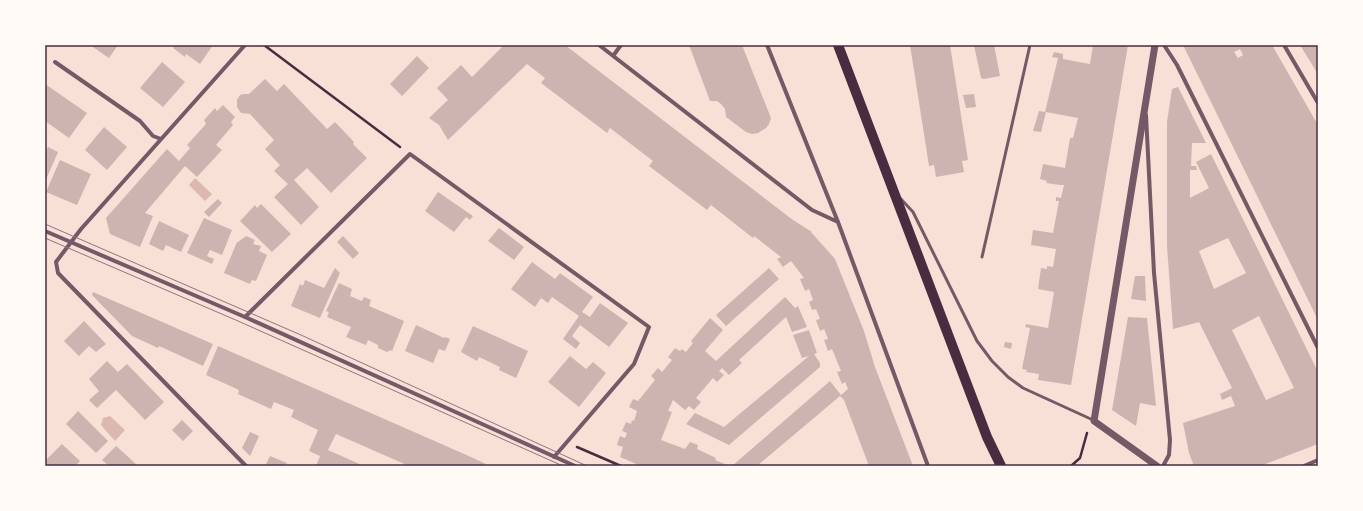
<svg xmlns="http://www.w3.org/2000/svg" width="1363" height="511" font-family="'Work Sans',sans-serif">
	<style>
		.water { fill: #dcb8b0 }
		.building { fill: #ccb4b1; fill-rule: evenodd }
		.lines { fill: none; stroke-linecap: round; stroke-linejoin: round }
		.path { stroke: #4a2c40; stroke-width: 2.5 }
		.service { stroke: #755966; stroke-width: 3 }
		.minor { stroke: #755966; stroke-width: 4 }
		.tertiary { stroke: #755966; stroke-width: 7 }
		.primary { stroke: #4a2c40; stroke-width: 10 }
		.tram { stroke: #8f747c; stroke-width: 1 }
		.neatline { fill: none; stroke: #4a2c40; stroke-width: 1.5 }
	</style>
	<rect width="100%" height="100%" fill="#f7e1d7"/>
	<path class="water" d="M195 178 212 194 205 201 189 185Z
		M110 416 125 430 115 441 101 425 103 418Z"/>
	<path class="building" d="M90 45H118L109 58Z
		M175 45H213L200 64 186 54 185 57 173 48Z
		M502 45H565L793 220 812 232H811L835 259 864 331 875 367 913 466H869L844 400 840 396 757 466H732L830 381 841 395 848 389 845 382 842 384 837 372 841 371 832 349 828 351 824 340 828 339 824 329 820 331 816 320 820 319 816 309 812 310 809 302 813 300 809 289 805 291 800 279 804 278 791 261 783 267 777 259 781 257 754 236 753 238 711 205 707 210 649 166 653 161 610 128 607 133 541 83 545 78 527 64 448 140 439 125 429 118 448 100 437 88 461 65 472 77 503 46Z
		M689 45H742L771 118 769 124 766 128 758 133 752 134 746 132 726 117 725 109 721 104 717 101H710Z
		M910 45H950L968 160 962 161 964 172 936 177 934 165 929 166Z
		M974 45H994L1000 76 984 79 981 78Z
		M1093 45H1128L1071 385 1038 380 1039 374 1026 372 1027 370 1022 369 1030 328 1025 327 1026 324 1048 328 1054 292 1038 289 1041 268 1047 269V266L1053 267 1056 249 1031 245 1033 230 1053 233 1059 201H1056V197L1061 198 1064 185H1060L1046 183 1047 181 1040 179 1043 164 1065 168 1070 138H1073L1078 118 1046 112 1041 132 1033 131 1039 111 1045 112 1058 58 1052 57 1054 52 1063 54V59L1090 64Z
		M1183 45H1272L1318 125V320ZM1240 49 1243 55 1238 58 1234 52Z
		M1300 45H1318V75L1313 66Z
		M417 56 429 68 402 96 390 84Z
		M162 62 185 82 163 107 140 88Z
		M265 79 277 91 284 84 327 129 335 122 354 142 353 144 367 158 331 193 307 168 294 180 319 207 301 225 274 197 288 184 274 171 280 165 265 149 274 140 250 114 241 113 237 107V100L240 95 243 94H249Z
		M45 84 87 113 69 138 45 121Z
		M1178 87 1206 143H1192L1191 166H1196L1197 170H1190V198L1209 188 1196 162 1211 154 1318 372V444L1260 466H1194L1189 453 1183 423 1235 406 1231 396 1222 400 1220 394 1232 388 1199 322 1173 329 1167 246V122L1172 89ZM1228 238 1246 273 1214 289 1199 251ZM1259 316 1294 388 1266 400 1232 330Z
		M974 94 976 107 966 108 963 95Z
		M223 105 235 117 231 122 233 125 216 145 222 150 197 177 185 166 145 213 153 216 140 247 110 234 106 218 167 149 179 161 190 148 187 145 206 124 204 120 215 108 217 111Z
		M104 127 127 147 107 170 85 150Z
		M48 147 58 152 45 182V153Z
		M60 160 91 174 77 205 46 192Z
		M438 192 473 216 470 220 466 217 454 232 425 211Z
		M218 199 222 203 209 217 204 212Z
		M261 204 291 234 272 252 240 221 255 205 257 208Z
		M204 218 232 230 222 255 210 250 207 256 214 259 212 264 187 253Z
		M159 221 189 235 181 252 166 245 163 251 149 244Z
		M499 228 524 247 514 260 488 241Z
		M246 236 255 240 253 244 261 246 259 251 267 255 256 281 252 280 250 284 224 273 237 242H238Z
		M343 236 359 253 353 259 337 242Z
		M532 262 555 279 560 273 593 297 582 312 590 317 600 303 628 323 609 347 580 325 572 336 580 343 576 349 563 339 579 316 552 297 548 303 541 298 535 307 511 289Z
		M335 268 340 273 320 318 291 306 300 284 303 286 305 280 324 288Z
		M769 268 779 279 726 326 716 315Z
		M1135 276H1145L1146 301 1131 299Z
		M339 283 352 289 350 296 362 301 364 297 371 300 369 306 404 321 392 351 391 350 387 352 378 348V345L368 340 366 345 346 337 351 327 327 317 329 312 326 311Z
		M93 292 213 344 203 366 159 346 158 348 132 336 92 295Z
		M785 297 795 308 798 306 807 327 792 332 786 317 739 360 742 363 729 375 722 368 719 371 724 375 717 382 713 378 696 398 701 402 694 410 689 406 685 410 673 400 668 411 672 412 661 440 685 449 690 442 698 445 697 449 716 458 715 460 730 466H641L620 457 623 447 617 445 620 436 625 438 627 433 622 431 626 422 631 424 632 420 634 421 637 411 629 407 633 399 638 401 655 380 651 376 658 368 662 372 672 360 668 357 675 348 680 351 682 349 686 352 693 343 691 341 710 318 723 330 705 351 716 361Z
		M1128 317 1147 318 1156 406 1140 403 1136 426 1112 410Z
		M84 321 106 344 96 352 89 346 79 356 64 341Z
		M416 325 444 338 445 337 450 339 445 351 439 349 433 363 405 351Z
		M473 326 528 351 516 378 499 370 500 367 479 357 477 361 461 352Z
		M809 330 817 353 814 354 820 363V367L729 445 686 424 695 413 724 427 809 356 802 358 793 335Z
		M1005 342 1012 343 1011 349 1004 347Z
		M218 346 471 457 486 464 485 466H409L336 434 328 450 364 466H316L320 456 309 451 318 430 291 417 294 410 274 402 271 409 238 394 239 390 206 375Z
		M570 356 586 369 593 362 606 373 579 407 548 382Z
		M107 361 118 372 127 364 164 402 145 420 116 390 97 408 89 400 99 391 89 379Z
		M78 411 108 441 96 453 66 424Z
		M182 420 193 431 183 441 172 430Z
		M250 432 259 436 250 456 242 448Z
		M62 444 80 461 75 466H45V461Z
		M116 446 124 453 138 466H109L102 460Z
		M270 456 287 463 285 466H265Z"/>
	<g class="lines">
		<path class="path" d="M264 45 400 147
			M577 447 621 466
			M1071 466 1080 458 1087 433"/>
		<path class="service" d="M900 198 913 212 977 341 992 361 1008 377 1023 388 1093 420
			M982 257 1030 45"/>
		<path class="minor" d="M245 45 81 229 56 262 58 273 246 466
			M599 45 812 210 838 222
			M767 45 838 222 928 466
			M1164 45 1177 65 1318 348
			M1284 45 1318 103
			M613 56 621 45
			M55 62 140 121 153 136 161 139
			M1146 115 1154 273 1170 440 1169 455 1163 466
			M45 231 245 317 575 466
			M245 317 410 154 649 327 634 364 554 457
			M1304 466 1318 460"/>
		<path class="tertiary" d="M1155 45 1094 421 1157 466"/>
		<path class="primary" d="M838 45 987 437 1001 466"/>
		<path class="tram" d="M45 224 301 335 587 466
			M45 238 238 321 563 466"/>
	</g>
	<rect width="1363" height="511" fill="none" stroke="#fffaf5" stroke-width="92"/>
	<rect x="46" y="46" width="1271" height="419" class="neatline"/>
</svg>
